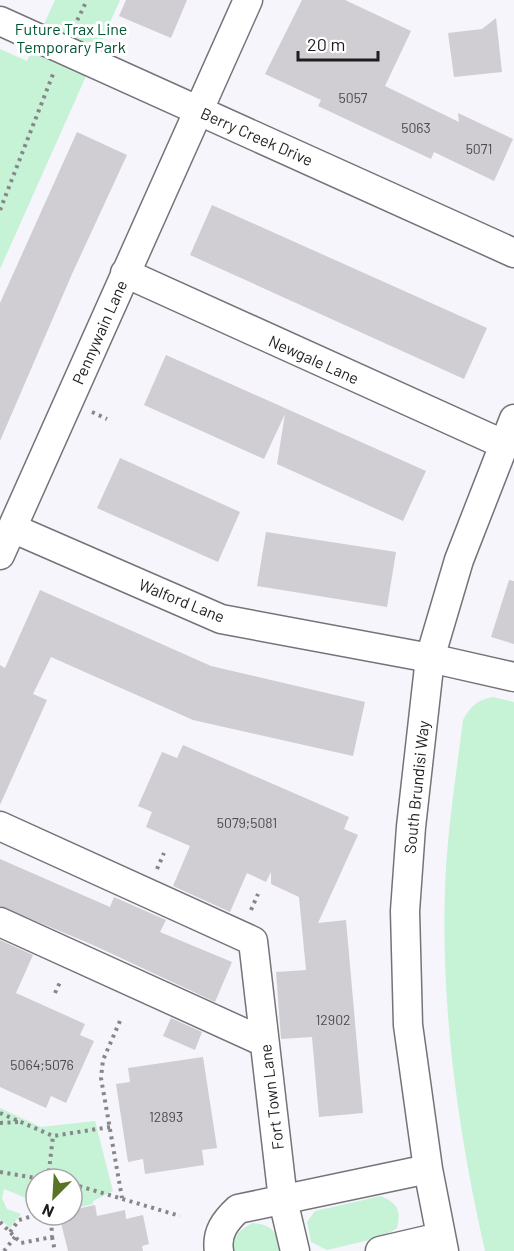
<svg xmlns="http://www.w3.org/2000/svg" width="514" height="1251" font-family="Barlow,sans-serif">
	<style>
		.green { fill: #c6f2d6 }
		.building { fill: #d0cdd3 }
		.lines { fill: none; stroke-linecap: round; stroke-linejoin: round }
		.street-casing { stroke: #747379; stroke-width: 31 }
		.path { stroke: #87878b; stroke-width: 4; stroke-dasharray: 3 4.5; stroke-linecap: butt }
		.street { stroke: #fff; stroke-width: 28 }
		.labels { text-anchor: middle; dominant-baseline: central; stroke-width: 6; stroke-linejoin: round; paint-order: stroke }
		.number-label { font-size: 14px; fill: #4a4a4d }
		.park-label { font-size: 16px; fill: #015733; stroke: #fff }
		.street-label { font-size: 16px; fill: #1e1e20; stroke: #fff }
	</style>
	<rect width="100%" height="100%" fill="#f5f5fb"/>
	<path class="green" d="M55 0H120L0 269V49L27 61Z
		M493 697 514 702V1251H485C458 1132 441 1011 445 888 447 832 456 776 463 720 471 706 477 700 493 697Z
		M0 1108 41 1127 95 1121 113 1191 93 1201V1204L72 1209V1205H75L72 1204V1179H36V1202L4 1189 2 1198 7 1209 21 1214 10 1228 0 1219Z
		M381 1196C398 1204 401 1210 397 1228L382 1237 327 1250 311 1242 307 1222 315 1211Z
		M252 1223C270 1224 276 1230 281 1248L278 1251H233C232 1235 239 1231 252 1223Z"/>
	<path class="building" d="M126 0H187L171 38 119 16Z
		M302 0H345L411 31 385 86 459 122 458 113 513 139 494 181 434 152 431 159 318 106 321 100 265 74Z
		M496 18 502 72 454 77 448 33 482 29Z
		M77 132 127 155 72 274 0 441V303Z
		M212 205 487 328 464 379 190 255Z
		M166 355 426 471 403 521 277 464 285 414 264 459 144 405Z
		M120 458 240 512 218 562 97 508Z
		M266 532 396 552 387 607 257 586Z
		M509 580 514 581V644L491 637Z
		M40 590 211 666 365 702 353 756 193 720 51 657 33 694 47 700 0 805V665L5 668Z
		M183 745 349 817 344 829 358 835 318 923 346 920 363 1113 319 1117 312 1037 281 1039 276 972 306 970 299 897 271 884V872L266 882 247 873 230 912 173 886 190 846 146 827 152 812 138 806 162 752 177 758Z
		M0 859 110 907 114 897 166 920 160 932 232 962 215 1002 93 945 0 906Z
		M0 940 33 955 16 993 85 1024 80 1035 94 1041 66 1103 51 1096 46 1108 0 1087Z
		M171 1018 202 1032 195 1050 163 1036Z
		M203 1057 217 1148 202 1150 204 1165 145 1174 143 1159 128 1162 116 1084 130 1082 128 1068Z
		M95 1205 97 1216 125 1210 126 1219 143 1215 149 1244 142 1246 143 1251H68L59 1215H72V1210Z"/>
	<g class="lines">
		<defs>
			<path id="street" d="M0 21 514 253
				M125 273 503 444
				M12 528 221 619 430 658 514 677
				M0 555 248 0
				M0 826 253 941 283 1200 295 1251
				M0 922 264 1042
				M219 1251C216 1233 225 1221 238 1209L428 1169
				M380 1251 440 1237
				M444 1251 428 1169 408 1025 405 911 411 827 430 658 459 560 514 419"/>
		</defs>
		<use href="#street" class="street-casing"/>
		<path class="path" d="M74 27 87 0
			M0 210 53 74
			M92 412 107 419
			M157 869 164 853
			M251 910 258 894
			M55 993 61 980
			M120 1021 103 1060 101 1078 122 1198
			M0 1113 53 1136 110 1127
			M0 1123 20 1122
			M0 1172 41 1179
			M48 1179 53 1136
			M72 1184 180 1216
			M0 1222 21 1243 52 1237 51 1215
			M10 1232 19 1220 36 1215
			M52 1237 55 1251
			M4 1251 15 1237"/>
		<use href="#street" class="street"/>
	</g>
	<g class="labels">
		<g class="number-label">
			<text x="353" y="97">5057</text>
			<text x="416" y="127">5063</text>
			<text x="479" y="148">5071</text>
			<text x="247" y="822">5079;5081</text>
			<text x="333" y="1019">12902</text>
			<text x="42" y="1064">5064;5076</text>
			<text x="166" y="1116">12893</text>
		</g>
		<g class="park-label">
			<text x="71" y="28">Future Trax Line<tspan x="71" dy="18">Temporary Park</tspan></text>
		</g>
		<g class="street-label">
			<text transform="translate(257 136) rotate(24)">Berry Creek Drive</text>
			<text transform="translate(99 332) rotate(-66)">Pennywain Lane</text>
			<text transform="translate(314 359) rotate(24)">Newgale Lane</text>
			<text transform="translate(182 600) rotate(22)">Walford Lane</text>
			<text transform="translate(416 787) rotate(-84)">South Brundisi Way</text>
			<text transform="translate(271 1097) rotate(-97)">Fort Town Lane</text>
		</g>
	</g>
	<g transform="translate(54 1197) rotate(204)"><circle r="28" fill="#ffffff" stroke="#a5a5a6" stroke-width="1.5"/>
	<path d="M0-4.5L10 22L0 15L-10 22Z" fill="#587326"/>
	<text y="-9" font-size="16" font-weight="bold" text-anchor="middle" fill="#1e1e20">N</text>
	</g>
	<path d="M298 51v9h80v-9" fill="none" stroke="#1e1e20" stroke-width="3"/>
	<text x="307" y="51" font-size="18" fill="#1e1e20" stroke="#ffffff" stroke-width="4.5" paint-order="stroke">20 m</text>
</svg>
